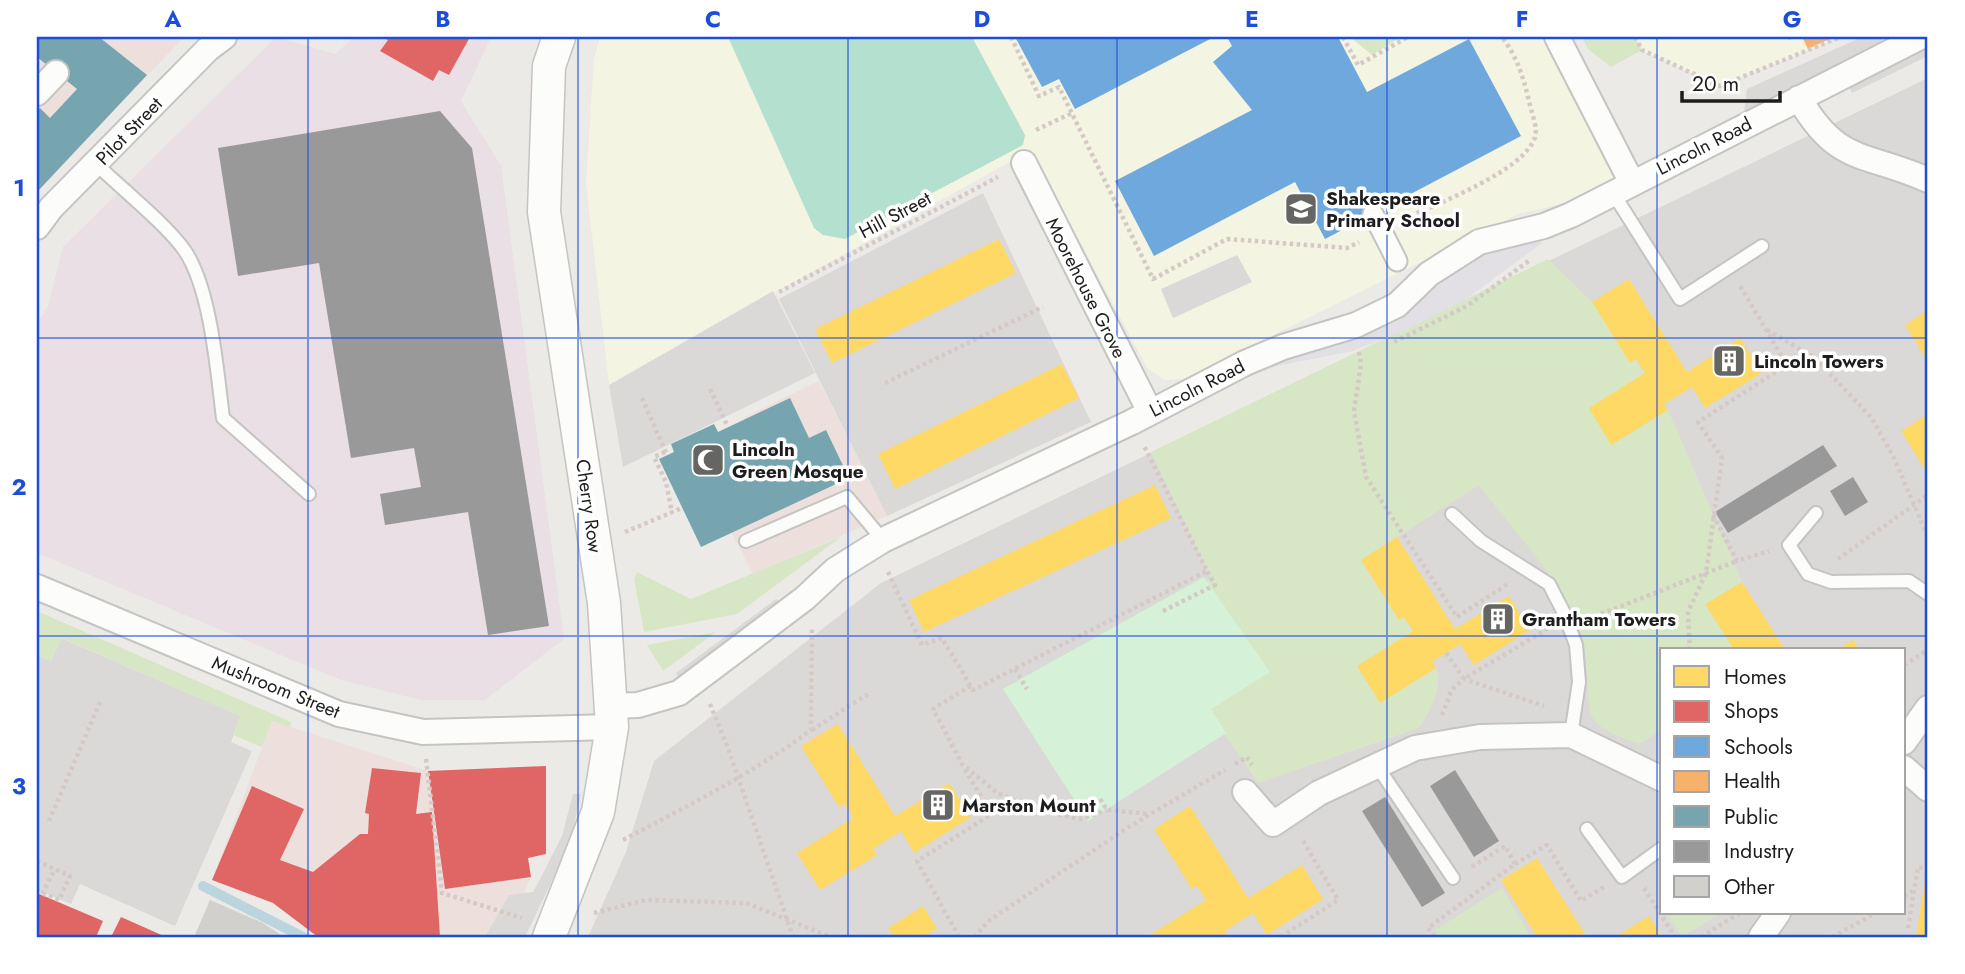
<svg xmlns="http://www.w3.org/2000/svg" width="1965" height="974" font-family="Jost,sans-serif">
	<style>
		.residential { fill: #dbd9d7; fill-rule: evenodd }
		.commercial { fill: #eddfdc }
		.industrial { fill: #e9dfe4 }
		.education { fill: #f4f4e2 }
		.religious { fill: #dad9d7 }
		.grass { fill: #d7e7c6 }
		.park { fill: #d5f1d7 }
		.pitch { fill: #b4e0cf }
		.plaza { fill: #e2e0e4 }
		.homes { fill: #ffd966 }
		.shops { fill: #e06666 }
		.schools { fill: #6fa8dc }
		.health { fill: #f6b26b }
		.public { fill: #76a5af }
		.industry { fill: #999 }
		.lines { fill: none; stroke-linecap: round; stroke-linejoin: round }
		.stream { stroke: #bcd4dd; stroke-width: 10 }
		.building { fill: #d2d0cd }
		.service-casing { stroke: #c4c4c2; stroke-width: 16 }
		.pedestrian-casing { stroke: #c4c4c2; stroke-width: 23 }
		.minor-casing { stroke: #c4c4c2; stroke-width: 28 }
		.tertiary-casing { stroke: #c4c4c2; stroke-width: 35 }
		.path { stroke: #d5c9c6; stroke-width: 4.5; stroke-dasharray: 3.5 3.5; stroke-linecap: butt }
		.service { stroke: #fcfcfb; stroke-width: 12 }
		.pedestrian { stroke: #fcfcfb; stroke-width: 19 }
		.minor { stroke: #fcfcfb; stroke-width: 24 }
		.tertiary { stroke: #fcfcfb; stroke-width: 32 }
		.grid { fill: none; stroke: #1d4ed8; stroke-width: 2; stroke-opacity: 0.55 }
		.labels { text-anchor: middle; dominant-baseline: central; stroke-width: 7; stroke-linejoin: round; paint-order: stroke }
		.street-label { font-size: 19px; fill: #1d1d1d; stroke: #fff }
		.poi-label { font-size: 19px; font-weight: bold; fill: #1d1d1d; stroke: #fff; text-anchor: start }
		.neatline { fill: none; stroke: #1d4ed8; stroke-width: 2.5 }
		.grid-label { font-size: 23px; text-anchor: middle; font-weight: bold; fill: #1d4ed8 }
	</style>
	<rect width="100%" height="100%" fill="#eceae6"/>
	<path class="residential" d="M1928 78V937H588L626 852 654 761 881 583ZM1662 650H1904V913H1662Z
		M983 193 1091 422 887 516 779 299Z"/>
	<path class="commercial" d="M37 37H184L37 192Z
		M819 381 887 516 753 574 707 485 762 458 743 418Z
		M272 721 428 771 513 768 531 877 504 937H318L273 903 212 880Z"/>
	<path class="industrial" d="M276 37 335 54 355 37H491L461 101 501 166 564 639 485 700H421L341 680 37 553V323L48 306 63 247Z"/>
	<path class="education" d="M600 37H1543L1616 183 1562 204 1518 214 1184 379 1164 380 1147 368 1031 150 609 385 586 183 594 59Z
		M1635 37H1840L1720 86 1642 50Z"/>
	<path class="religious" d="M1862 37H1883L1876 59 1928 37V56L1852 93 1843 76 1742 127 1747 89Z
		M1237 255 1252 282 1173 318 1161 289Z
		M773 291 815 373 623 467 609 385Z
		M776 599 792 609 684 690 676 673Z
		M61 638 241 716 231 742 252 751 175 926 80 884 71 904 37 890V655L51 661Z
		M573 794H581L573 830 561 862 525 937H485L509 895 533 892 538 883 562 836Z"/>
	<path class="grass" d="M1350 37H1401L1372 55Z
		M1582 37H1635L1642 50 1611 67 1588 49Z
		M1548 259 1592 302 1645 373 1589 408 1612 445 1668 410 1742 582 1706 604 1739 650H1662V730L1639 744C1623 737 1603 733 1593 718 1584 703 1590 654 1580 629 1563 583 1510 526 1479 485L1361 560 1413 631 1357 666 1380 703 1436 668C1443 690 1431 708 1419 728L1258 783 1225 734 1088 821 1003 689 1204 577 1214 584 1151 452Z
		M841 537 737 614 644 632 634 579 637 572 691 599Z
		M37 611 291 722 290 727 272 721 262 747 233 735 240 716 62 638 51 661 37 655Z
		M716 632 663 671 647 645Z
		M1502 888 1531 937H1440L1435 930Z
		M1666 913H1721L1682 937Z"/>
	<path class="park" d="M1204 577 1270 672 1211 709 1226 733 1088 821 1003 689Z"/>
	<path class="pitch" d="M728 37H972L1025 135 1023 145 845 239 823 235 814 228Z"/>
	<path class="plaza" d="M1533 232 1542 243 1465 300 1403 331 1353 351 1277 366 1232 383 1450 268Z"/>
	<path class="homes" d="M999 239 1016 273 832 363 815 329Z
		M1629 279 1687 372 1740 338 1762 373 1705 408 1692 387 1664 404 1668 410 1611 445 1589 408 1645 373 1636 359 1630 363 1592 302Z
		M1928 310V362L1905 325Z
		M1062 364 1079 398 895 489 878 454Z
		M1928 414V465L1924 468 1901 431Z
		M1155 485 1171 518 924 632 909 600Z
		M1397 537 1455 629 1509 596 1530 630 1474 665 1460 644 1432 662 1436 668 1380 703 1357 666 1413 631 1404 617 1399 620 1361 560Z
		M1742 582 1780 642 1785 650H1734L1705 604Z
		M1853 640 1860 650H1837Z
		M838 724 895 816 949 783 971 817 914 853 901 831 873 849 877 855 820 890 797 853 853 818 845 804 839 807 801 746Z
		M1190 806 1248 898 1302 865 1323 899 1267 935 1253 913 1225 931 1229 937H1151L1150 935 1206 900 1197 886 1192 889 1154 829Z
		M1537 858 1575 918 1587 937H1537L1501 880Z
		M1924 884 1928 885V937H1916Z
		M923 906 937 929 923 937H894L888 928Z
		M1649 916 1662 937H1615Z"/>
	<path class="shops" d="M382 37H470L449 75 439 70 433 81 380 51 388 40Z
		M546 766V854L528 858 531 877 445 889 428 771Z
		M372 768 421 773 416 814 432 812 440 937H318L273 903 212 880 252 786 304 809 280 860 313 872 360 834H368L369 814 365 813Z
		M37 893 103 921 96 937H37Z
		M121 917 166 937H111Z"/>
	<path class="schools" d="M1015 37H1214L1075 109 1059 79 1042 87Z
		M1227 37H1338L1367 92 1469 39 1521 136 1325 239 1295 182 1154 256 1115 181 1252 110 1213 62 1232 46Z"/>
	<path class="health" d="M1802 37H1834L1808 49Z"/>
	<path class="public" d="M37 37H99L147 75 37 192V111L40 108 50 118 77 89 37 57Z
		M790 398 809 438 826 430 849 478 701 547 659 459 674 452 671 444 714 424 718 432Z"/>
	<path class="industry" d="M440 111 472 148 549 626 488 635 468 512 385 525 380 494 421 487 414 448 351 458 319 263 238 276 218 148Z
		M1823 445 1837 466 1728 533 1715 512Z
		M1853 477 1868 502 1845 516 1830 491Z
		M1455 770 1499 841 1474 857 1430 786Z
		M1385 797 1445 893 1422 907 1362 811Z"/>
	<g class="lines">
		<path class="stream" d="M203 886 303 937"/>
	</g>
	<path class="building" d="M210 900 263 923 284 937H194Z"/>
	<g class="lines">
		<defs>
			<path id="service" d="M96 164C121 188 167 225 185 251 211 290 217 371 223 418L309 494
				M1613 193 1680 299 1762 246
				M1816 513 1789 545 1808 574 1831 582 1909 581 1928 594
				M1452 514 1481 541 1549 584 1564 613 1576 645 1579 682 1571 735
				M746 541 847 497 883 540
				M1377 766 1453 878
				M1587 829 1622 877 1662 848"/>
			<path id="pedestrian" d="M1373 214 1397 261"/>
			<path id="minor" d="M1557 37 1632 183
				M37 93 56 73
				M1799 98C1837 165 1865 152 1928 180
				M1024 163 1150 412
				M37 227 51 208 208 49 224 37
				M37 587 339 714 423 732 612 727
				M611 706 638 705 679 693 805 598 835 570 883 540 1132 422 1245 363 1283 347 1356 325 1397 305 1429 274 1479 242 1544 226 1571 215 1920 37
				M1904 742 1928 708
				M1904 768 1928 789
				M1245 792 1273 824 1319 793 1415 748 1480 737 1571 735 1662 779
				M1761 937 1778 913"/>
			<path id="tertiary" d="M549 937 598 812 612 727 604 603 544 212 549 66 559 37"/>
		</defs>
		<use href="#service" class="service-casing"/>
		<use href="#pedestrian" class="pedestrian-casing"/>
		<use href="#minor" class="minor-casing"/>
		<use href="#tertiary" class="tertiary-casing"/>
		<path class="path" d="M1011 37 1039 96 1059 87 1153 279 1227 239 1347 248 1359 242
			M1343 37 1358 65 1408 37
			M1635 37 1642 50 1720 86 1840 37
			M1790 37 1791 39
			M1036 130 1072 113
			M1404 219C1436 204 1525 171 1535 137 1538 128 1531 111 1529 101 1523 76 1517 57 1502 37
			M779 292 998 177
			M1767 330 1814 357 1871 417 1894 458 1928 537
			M1394 342 1467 306 1530 260
			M1359 352 1361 364 1354 411 1366 477 1457 617 1508 584
			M885 383 1043 307
			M710 389 728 427
			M642 398 667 455
			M665 452 654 457 666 482 672 513
			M1713 515 1737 561 1769 551
			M625 532 682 508
			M1838 559 1928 495
			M888 572 922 645 942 638 973 690 1207 571 1144 446
			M1163 611 1215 585 1207 571
			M1588 619 1737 561
			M1690 650 1688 612 1706 573 1722 458 1698 422 1787 365 1740 286
			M1446 653 1464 679 1547 629
			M1904 665 1928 650
			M1015 669 1027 689
			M971 686 933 709 962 764 997 793 1045 812 1081 819 1107 810
			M710 704 728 748 793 937
			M1442 715 1451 691 1464 679 1544 706
			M812 730 871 692
			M426 759 442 893 522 918
			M1235 764 1247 757 1252 765
			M1100 799 1107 810 1149 814
			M49 821 101 700
			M623 840C687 806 752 774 811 730L812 628
			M37 861 70 876 59 900 37 891
			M1515 864 1547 845 1581 901 1604 887
			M1644 888 1675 937
			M42 894 55 869
			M1904 896 1913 891
			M594 913 646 900 746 903 831 937
			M1908 928 1918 867 1928 869
			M959 937 917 861 992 814 964 768
			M974 937 990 920 1127 828 1225 770
			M1281 937 1338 900 1302 839
			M1434 937 1428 928 1515 864 1505 846 1470 868
			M1701 937 1740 913
			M1832 937 1876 913"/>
		<use href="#service" class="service"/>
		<use href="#pedestrian" class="pedestrian"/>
		<use href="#minor" class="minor"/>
		<use href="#tertiary" class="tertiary"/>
	</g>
	<path class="grid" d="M308 37V937M578 37V937M848 37V937M1117 37V937M1387 37V937M1657 37V937M37 338H1928M37 636H1928"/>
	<defs>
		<symbol id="school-square" viewBox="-11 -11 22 22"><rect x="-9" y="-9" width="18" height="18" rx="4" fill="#656563" stroke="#fff"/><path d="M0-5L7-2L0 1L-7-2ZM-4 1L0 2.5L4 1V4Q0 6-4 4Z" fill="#fff"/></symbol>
		<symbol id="building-square" viewBox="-11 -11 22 22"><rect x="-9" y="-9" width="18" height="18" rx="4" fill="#656563" stroke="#fff"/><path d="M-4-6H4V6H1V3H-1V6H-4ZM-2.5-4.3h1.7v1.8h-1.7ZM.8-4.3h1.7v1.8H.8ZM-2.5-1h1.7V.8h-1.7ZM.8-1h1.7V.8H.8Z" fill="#fff"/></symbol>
		<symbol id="mosque-square" viewBox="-11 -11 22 22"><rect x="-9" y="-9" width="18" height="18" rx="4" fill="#656563" stroke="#fff"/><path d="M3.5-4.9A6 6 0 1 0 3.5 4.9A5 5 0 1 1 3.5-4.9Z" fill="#fff"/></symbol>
	</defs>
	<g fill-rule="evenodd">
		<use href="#school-square" x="1282" y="190" width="38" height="38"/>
		<use href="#building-square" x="1710" y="342" width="38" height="38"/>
		<use href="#mosque-square" x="689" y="441" width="38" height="38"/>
		<use href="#building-square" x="1479" y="600" width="38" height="38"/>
		<use href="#building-square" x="919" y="786" width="38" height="38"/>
	</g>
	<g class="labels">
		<g class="street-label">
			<text transform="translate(129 131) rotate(-46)">Pilot Street</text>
			<text transform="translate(1704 146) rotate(-27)">Lincoln Road</text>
			<text transform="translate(895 215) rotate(-28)">Hill Street</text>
			<text transform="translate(1086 288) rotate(63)">Moorehouse Grove</text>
			<text transform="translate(1197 388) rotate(-27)">Lincoln Road</text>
			<text transform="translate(589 506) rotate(82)">Cherry Row</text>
			<text transform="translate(276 687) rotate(22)">Mushroom Street</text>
		</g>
		<g class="poi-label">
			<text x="1326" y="198">Shakespeare<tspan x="1326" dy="22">Primary School</tspan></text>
			<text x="1754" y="361">Lincoln Towers</text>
			<text x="732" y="449">Lincoln<tspan x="732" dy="22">Green Mosque</tspan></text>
			<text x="1522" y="619">Grantham Towers</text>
			<text x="962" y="805">Marston Mount</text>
		</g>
	</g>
	<rect width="1965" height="974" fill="none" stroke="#ffffff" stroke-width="77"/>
	<rect x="1660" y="648" width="245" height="266" fill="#ffffff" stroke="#a5a5a5" stroke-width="2"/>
	<rect x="1674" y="666" width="35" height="21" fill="#ffd966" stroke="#a5a5a5" stroke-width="2"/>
	<text x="1724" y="684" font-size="21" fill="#1d1d1d">Homes</text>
	<rect x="1674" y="701" width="35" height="21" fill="#e06666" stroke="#a5a5a5" stroke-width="2"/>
	<text x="1724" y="718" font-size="21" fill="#1d1d1d">Shops</text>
	<rect x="1674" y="736" width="35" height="21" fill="#6fa8dc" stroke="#a5a5a5" stroke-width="2"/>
	<text x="1724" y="754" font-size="21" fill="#1d1d1d">Schools</text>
	<rect x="1674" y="771" width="35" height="21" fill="#f6b26b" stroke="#a5a5a5" stroke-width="2"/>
	<text x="1724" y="788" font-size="21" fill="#1d1d1d">Health</text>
	<rect x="1674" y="806" width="35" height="21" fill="#76a5af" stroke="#a5a5a5" stroke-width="2"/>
	<text x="1724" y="824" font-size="21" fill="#1d1d1d">Public</text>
	<rect x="1674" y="841" width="35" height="21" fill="#999999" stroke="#a5a5a5" stroke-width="2"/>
	<text x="1724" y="858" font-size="21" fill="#1d1d1d">Industry</text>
	<rect x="1674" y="876" width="35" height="21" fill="#d2d0cd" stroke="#a5a5a5" stroke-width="2"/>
	<text x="1724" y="894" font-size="21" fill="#1d1d1d">Other</text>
	<path d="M1682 91v10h98v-10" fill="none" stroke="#1d1d1d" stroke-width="3.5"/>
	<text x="1692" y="91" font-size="21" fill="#1d1d1d" stroke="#ffffff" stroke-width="5" paint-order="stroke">20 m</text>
	<rect x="38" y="38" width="1888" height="898" class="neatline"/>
	<g class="grid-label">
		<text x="173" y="27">A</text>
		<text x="443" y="27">B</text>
		<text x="713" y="27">C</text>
		<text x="982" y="27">D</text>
		<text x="1252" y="27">E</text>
		<text x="1522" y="27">F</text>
		<text x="1792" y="27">G</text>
		<text x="19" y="196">1</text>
		<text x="19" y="495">2</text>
		<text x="19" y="794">3</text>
	</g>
</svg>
